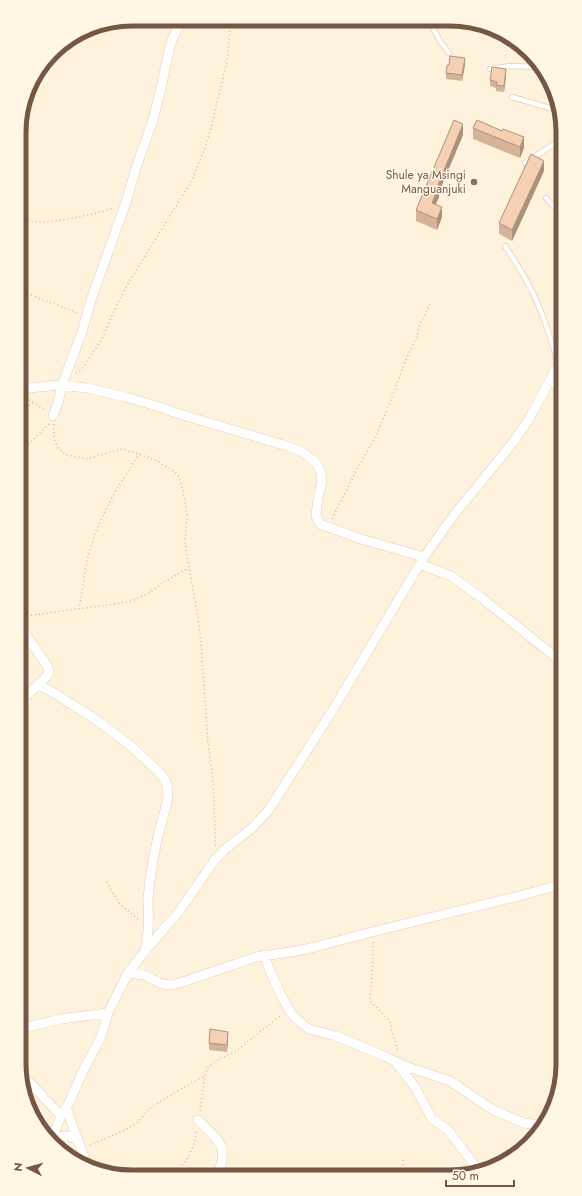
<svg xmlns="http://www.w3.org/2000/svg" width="582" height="1196" font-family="Jost,sans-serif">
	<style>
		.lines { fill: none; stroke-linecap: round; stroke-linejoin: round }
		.service-casing { stroke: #e2ceb8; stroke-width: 6 }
		.minor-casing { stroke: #e2ceb8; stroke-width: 10 }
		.path { stroke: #dab396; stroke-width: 1.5; stroke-dasharray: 1 3; stroke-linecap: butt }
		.service { stroke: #fff; stroke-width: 4.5 }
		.minor { stroke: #fff; stroke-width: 9 }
		.wall { fill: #d4b399 }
		.shaded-wall { fill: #ac927d }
		.building { fill: #f6d0b2; stroke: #ac927d }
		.education-dot { fill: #8d6e63; stroke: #fff6e4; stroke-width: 1.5 }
		.labels { text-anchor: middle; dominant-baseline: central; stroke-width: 3; stroke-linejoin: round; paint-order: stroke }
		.education-label { font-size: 12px; fill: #785e54; stroke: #fff6e4; text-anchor: end }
		.rim { fill: none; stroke: #755744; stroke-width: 5 }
	</style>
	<rect width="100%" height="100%" fill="#fef2dc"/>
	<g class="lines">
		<defs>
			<path id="service" d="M429 21 440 41 449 53
				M490 69 511 66 538 67
				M512 97 560 111
				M525 163 563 138
				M546 198 563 217
				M505 246C515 261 525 277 533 293 544 316 551 339 558 363"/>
			<path id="minor" d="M552 377 563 397
				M20 389 58 385 87 388 126 397 163 408 176 413 287 446 304 453 316 463 321 472 322 482 318 498 316 516 320 524 361 539 424 557
				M53 416 58 403 62 385 82 332 91 300 125 205 137 165 152 123 160 93 169 50 172 40 182 19
				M420 564 451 576 483 599 563 663
				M38 685C51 690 61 698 73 705 101 722 127 741 150 764 157 770 165 777 167 785 170 797 165 809 162 821 155 847 150 872 148 899 148 909 149 919 148 930 147 937 146 944 145 951
				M19 704C28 692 41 685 49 673L48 667 26 635 19 628
				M264 955 270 971 282 997 291 1013 301 1023 309 1029 336 1036 384 1056 405 1066 450 1081 493 1110 524 1123 543 1125
				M128 973 144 975 162 984 171 985 183 982 256 957 297 951 315 947 372 932 519 896 563 884
				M19 1029 61 1019 108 1013
				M397 1064 415 1087 432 1119 448 1130 470 1159 476 1168 478 1172
				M20 1072 61 1116
				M66 1108 86 1162
				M198 1120C219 1141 230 1145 217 1176
				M53 1137 70 1136 79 1142
				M51 1140 61 1116 69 1103 82 1073 101 1037 108 1013 128 973 145 951 178 913 214 861 224 850 253 827 268 811 331 713 424 557 457 511 512 444 529 419 563 356"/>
		</defs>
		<use href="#service" class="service-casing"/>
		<use href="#minor" class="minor-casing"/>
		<path class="path" d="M20 218C44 228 89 215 114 208
			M20 291 78 313
			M76 373 82 369 102 339 114 311 126 287 192 180 206 145 212 124 227 61 231 20
			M26 398 45 410
			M20 414 33 402
			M54 424V438L58 448 66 455 87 459 95 457 110 452 122 449 139 454 157 461 175 472 179 477 185 500 187 517 185 541 187 555 198 617 201 642 208 742 213 781 215 826V846
			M20 453 50 423
			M332 519 357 469 375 438 387 410 405 362 417 336 420 325 431 301
			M79 609C82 593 84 576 87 560 96 522 117 487 139 454
			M19 617 129 602 149 593 164 582 189 568
			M107 882 114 895 120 904 140 921
			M373 942V961L370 1001 389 1020 398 1052
			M200 1111 205 1075 208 1067 221 1058 235 1052 276 1019 281 1016
			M90 1145 125 1130 138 1122 149 1109 179 1090 204 1076
			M170 1176C189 1160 192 1154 197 1130
			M403 1177V1158
			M453 1177 464 1165"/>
		<use href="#service" class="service"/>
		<use href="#minor" class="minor"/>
	</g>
	<path class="wall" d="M465 65 462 81 446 79V73Z
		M506 76 504 92 496 91V88L490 86V80Z
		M473 128 524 148 520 158 473 139Z
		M463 135 439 192V197L436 204 442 217 437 230 416 221V210Z
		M563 168V186L556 183V176Z
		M544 171 512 241 499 234V223Z
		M228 1039 227 1052 209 1050V1043Z"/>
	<path class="shaded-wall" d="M465 58V65L462 81V75Z
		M506 69V76L504 92V86Z
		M463 124V135L439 192V197L432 213V203L438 185Z
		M524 137V148L520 158V147Z
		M544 161V171L512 241V230Z
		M442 207V217L437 230V219Z
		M228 1032V1039L227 1052V1045Z"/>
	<path class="building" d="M450 56 465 58 462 75 446 73 447 65H449Z
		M492 67 506 69 504 86 496 85 497 82 490 80Z
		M454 120 463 124 438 185 439 186 432 203 442 207 437 219 416 210Z
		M477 120 502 131 503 129 524 137 520 147 473 128Z
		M531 154 544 161 512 230 499 223Z
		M561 167 563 168V179L556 176Z
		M210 1029 228 1032 227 1045 209 1043Z"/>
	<circle class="education-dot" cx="474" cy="182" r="4"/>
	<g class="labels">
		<g class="education-label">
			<text x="466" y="175">Shule ya Msingi<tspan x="466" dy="14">Manguanjuki</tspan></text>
		</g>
	</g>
	<path d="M0 0H582V1196H0ZM132 26H450A106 106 0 0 1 556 132V1064A106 106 0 0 1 450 1170H132A106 106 0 0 1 26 1064V132A106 106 0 0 1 132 26Z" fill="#fff6e4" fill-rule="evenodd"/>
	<path class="rim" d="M132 26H450A106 106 0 0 1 556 132V1064A106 106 0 0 1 450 1170H132A106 106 0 0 1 26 1064V132A106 106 0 0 1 132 26Z"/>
	<g transform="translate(28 1168) rotate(276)" stroke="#fff6e4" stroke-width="3" paint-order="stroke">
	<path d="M0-3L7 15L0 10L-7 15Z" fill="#755744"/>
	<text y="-6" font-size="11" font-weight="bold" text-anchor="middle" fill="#755744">N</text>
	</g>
	<path d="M446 1180v6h68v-6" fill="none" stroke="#755744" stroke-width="2"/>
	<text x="452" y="1180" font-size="12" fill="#755744" stroke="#fff6e4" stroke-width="3" paint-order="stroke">50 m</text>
</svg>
